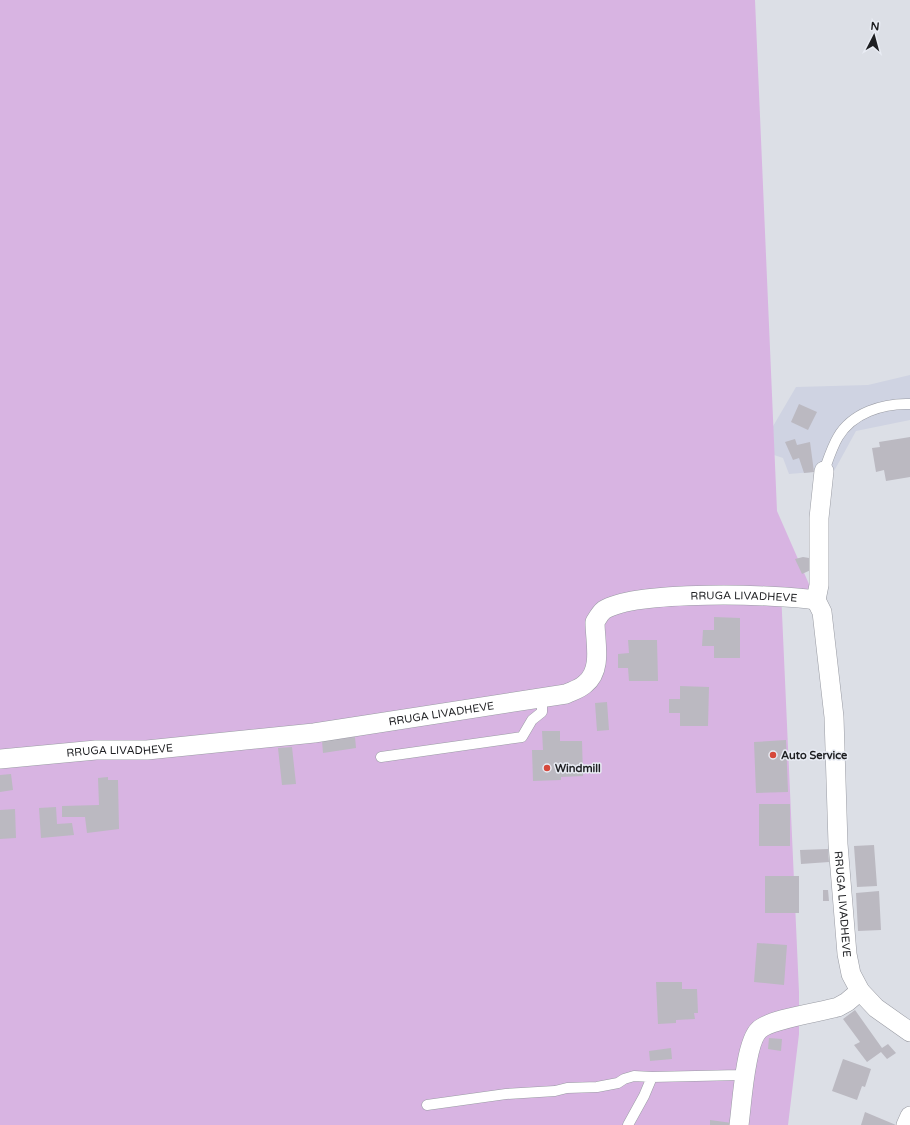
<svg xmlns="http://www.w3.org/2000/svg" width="910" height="1125" font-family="'Varela Round',sans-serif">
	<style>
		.built { fill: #cfd3e2 }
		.green { fill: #d8b4e2 }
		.building { fill: #bbb9c1 }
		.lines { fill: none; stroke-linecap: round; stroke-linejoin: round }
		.lane-casing { stroke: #9a9ca4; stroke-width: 11 }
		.street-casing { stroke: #9a9ca4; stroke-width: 20 }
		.lane { stroke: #fff; stroke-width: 10 }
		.street { stroke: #fff; stroke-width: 19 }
		.poi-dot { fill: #d6483b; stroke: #e9ecf4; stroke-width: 1.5 }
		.labels { text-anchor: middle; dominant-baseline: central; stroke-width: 3; stroke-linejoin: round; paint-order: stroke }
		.street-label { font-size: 11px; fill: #1e1f22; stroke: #e9ecf4 }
		.poi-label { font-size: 11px; font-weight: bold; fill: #1e1f22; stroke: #e9ecf4; text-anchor: start }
	</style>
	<rect width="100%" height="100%" fill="#dcdfe6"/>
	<path class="built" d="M910 375V420L856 431 833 473 824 471 789 474 783 458 759 450 796 387 868 385Z"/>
	<path class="green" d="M0 0H755L777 511 812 591H781L799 992V1034L788 1125H0Z"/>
	<path class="building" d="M799 404 817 412 808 430 791 422Z
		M910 437V477L886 481 884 470 876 472 872 448 880 447 879 442Z
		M795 439 797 445 810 442 814 472 804 473 799 458 793 460 785 442Z
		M803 557 809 558 815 568 802 574 795 559Z
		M714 617 740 618V658H714V646H702L703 630H714Z
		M628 640H657L658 681H629L628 668H618V654L629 653Z
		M680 686 709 687 708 726H680V713H669V699H680Z
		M607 702 609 730 597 731 595 703Z
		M542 731H560V741H582L583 776 561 777V780L533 781 532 750H543Z
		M355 737 356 748 323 753 322 741Z
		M786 740 788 792 756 793 754 742Z
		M292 747 296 784 282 785 278 748Z
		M11 774 13 790 0 792V775Z
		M108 777V780H118L119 829 87 833 85 817H62V806L99 805 98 778Z
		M759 804H790V846H759Z
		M56 807 57 824 72 823 74 835 41 838 39 808Z
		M15 809 16 838 0 839V810Z
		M874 845 877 886 857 887 854 846Z
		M828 849 829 862 801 864 800 850Z
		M765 876H799V913H765Z
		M823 890H828L829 901H823Z
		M879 891 881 930 858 931 856 893Z
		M757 943 787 945 784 985 754 982Z
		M656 982H682V989H697L698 1013H694L695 1019 676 1020V1023L658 1024Z
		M855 1010 882 1048 888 1044 896 1053 887 1059 881 1052 867 1062 854 1045 860 1042 843 1019Z
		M769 1038 782 1039 781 1051 768 1049Z
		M671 1048 672 1059 650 1061 649 1051Z
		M843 1059 871 1069 865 1087 862 1086 857 1100 832 1091Z
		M865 1112 896 1125H861Z
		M710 1120 732 1123V1125H710Z"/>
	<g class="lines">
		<defs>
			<path id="lane" d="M824 471C828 460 832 447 838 437 852 413 883 403 910 404
				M381 757 522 737 532 720 542 712V699
				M427 1105 506 1094 555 1091 567 1088 597 1087 618 1083 624 1079 634 1076 652 1077
				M628 1125 644 1096 652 1077 739 1075 745 1068"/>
			<g id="street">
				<path id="s1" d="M824 471 819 518V585L816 600 822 612 834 717 838 844 847 954 851 974 860 991 876 1008 910 1032"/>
				<path id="s2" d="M0 759 96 750H147L314 733 566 694C572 691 580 689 585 684 603 670 595 642 595 622 597 619 600 613 604 610 636 590 776 594 816 600"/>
				<path d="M739 1125C742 1104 745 1043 759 1030 770 1019 821 1012 838 1007L847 1002 860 991"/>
				<path d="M906 1125 910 1116"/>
			</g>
		</defs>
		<use href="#lane" class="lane-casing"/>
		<use href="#street" class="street-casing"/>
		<use href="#lane" class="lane"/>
		<use href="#street" class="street"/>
	</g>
	<g class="poi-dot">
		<circle cx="773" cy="755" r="4"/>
		<circle cx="547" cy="768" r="4"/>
	</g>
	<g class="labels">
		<g class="street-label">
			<text stroke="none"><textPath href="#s2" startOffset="814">RRUGA LIVADHEVE</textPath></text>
			<text stroke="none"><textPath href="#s2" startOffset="444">RRUGA LIVADHEVE</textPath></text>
			<text stroke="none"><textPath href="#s2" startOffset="120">RRUGA LIVADHEVE</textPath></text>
			<text stroke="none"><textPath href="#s1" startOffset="436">RRUGA LIVADHEVE</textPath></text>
		</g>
		<g class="poi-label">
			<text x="781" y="755">Auto Service</text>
			<text x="555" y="768">Windmill</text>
		</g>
	</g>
	<g transform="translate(874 36) rotate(6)" stroke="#e9ecf4" stroke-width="3" paint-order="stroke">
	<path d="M0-3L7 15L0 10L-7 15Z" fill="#1e1f22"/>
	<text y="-6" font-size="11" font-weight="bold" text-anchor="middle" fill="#1e1f22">N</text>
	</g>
</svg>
